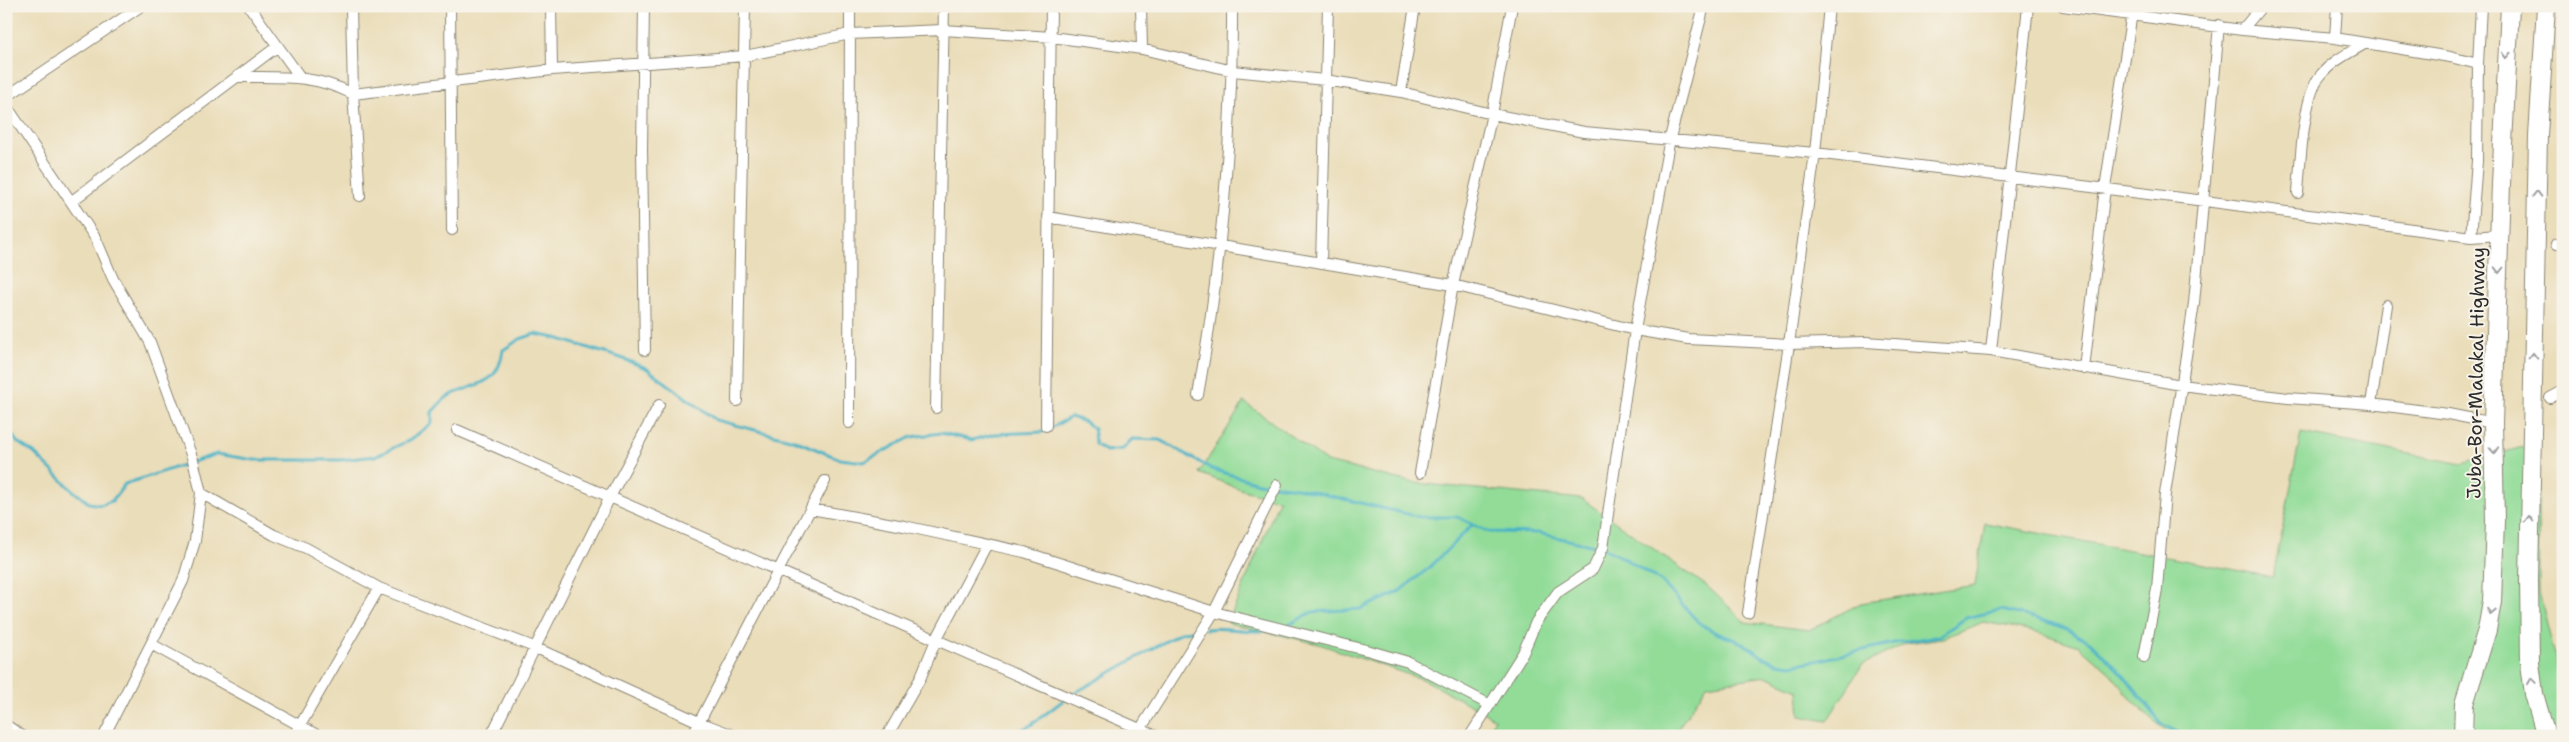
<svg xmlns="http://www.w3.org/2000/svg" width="2569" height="742" font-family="'Shantell Sans',sans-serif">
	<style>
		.green { fill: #92dc98; stroke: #5e8462 }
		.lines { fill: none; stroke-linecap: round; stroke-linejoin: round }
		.stream { stroke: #49b3c6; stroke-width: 3 }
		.street-casing { stroke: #8a8472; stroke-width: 12 }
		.highway-casing { stroke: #8a8472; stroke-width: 20 }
		.street { stroke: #fff; stroke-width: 10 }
		.highway { stroke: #fff; stroke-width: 18 }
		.oneway { stroke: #a0a0a0 }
		.labels { text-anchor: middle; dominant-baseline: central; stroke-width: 4; stroke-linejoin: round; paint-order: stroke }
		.street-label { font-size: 19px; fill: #2b2b2b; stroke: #f7f3e8 }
	</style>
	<rect width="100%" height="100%" fill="#f7f3e8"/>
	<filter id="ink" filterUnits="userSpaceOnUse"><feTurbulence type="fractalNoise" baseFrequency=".02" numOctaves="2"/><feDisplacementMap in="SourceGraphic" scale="10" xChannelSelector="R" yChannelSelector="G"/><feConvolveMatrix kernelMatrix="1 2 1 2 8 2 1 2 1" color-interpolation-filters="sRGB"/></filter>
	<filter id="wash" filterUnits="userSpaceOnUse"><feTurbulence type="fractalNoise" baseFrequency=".0096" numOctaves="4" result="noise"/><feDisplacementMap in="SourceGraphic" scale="20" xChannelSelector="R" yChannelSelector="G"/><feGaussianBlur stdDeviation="1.12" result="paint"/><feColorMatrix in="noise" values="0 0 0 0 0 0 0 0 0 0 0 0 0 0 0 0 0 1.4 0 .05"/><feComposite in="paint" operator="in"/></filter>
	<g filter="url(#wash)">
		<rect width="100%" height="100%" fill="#eaddb9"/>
		<path class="green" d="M1244 402 1327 462 1415 483 1582 499 1708 587 1745 622 1809 630 1861 603 1975 585 1985 523 2273 577 2301 433 2462 464 2537 443 2539 593 2563 688V736H2173L2143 712 2110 673 2079 646 2034 631 1983 622 1943 638 1907 643 1862 665 1827 721 1800 716 1798 690 1766 676 1707 685 1673 736H1484L1495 719 1427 681 1319 644 1228 623 1279 500 1240 489 1199 473Z"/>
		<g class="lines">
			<path class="stream" d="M6 425 17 442 34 453 72 490 89 503 100 505 112 501 125 484 217 454 254 460H340L376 456 410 440 432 423V412C437 407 442 400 449 396 477 382 498 387 503 350L520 339 535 334 556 338 621 358 646 368 716 420 794 440 840 459 864 462 911 437 941 433 972 440 995 434 1043 432 1071 417 1085 422 1094 429 1095 444 1106 451 1123 449 1132 439 1160 440 1212 469 1258 483 1297 488 1420 517H1457L1489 532 1538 533 1603 548 1622 557 1662 582 1699 623 1716 633 1743 643 1763 657 1778 663 1791 665 1820 660 1894 643 1939 636 1966 618 2001 610 2032 617 2062 627 2090 642 2122 674 2163 725 2186 736
				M1285 627 1312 612 1360 609 1397 593 1429 568 1472 525
				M1206 629C1229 626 1249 634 1271 630
				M1071 695 1182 632 1200 630
				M1007 736 1031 725 1065 699"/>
		</g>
	</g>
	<g filter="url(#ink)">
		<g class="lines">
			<defs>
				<path id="street" d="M249 6 300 77
					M351 6 353 94 360 196
					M450 6 452 230
					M551 6 552 70
					M644 6 642 149 645 350
					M1141 6 1142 49
					M2063 6 2242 30 2335 38 2450 57 2478 64
					M2242 30 2262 6
					M2335 38 2337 6
					M238 77C281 77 314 74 353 94L552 70 745 56 850 34 943 30 1052 37 1142 49 1233 71 1325 80 1401 92 1492 114 1584 132 1815 153 2205 201 2471 237 2499 235
					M1401 92 1415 6
					M6 97 141 6
					M6 105 96 239 113 279 150 342 193 460 201 493 195 541 183 581 104 736
					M2298 193C2300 165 2303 97 2320 76 2332 61 2349 53 2366 43
					M72 201 278 46
					M1048 217 1453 285 1635 330 1688 339 1789 344 1866 342 1991 351 2181 385 2288 398 2371 404 2448 414 2493 423
					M2471 237 2477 161 2478 64 2481 6
					M2556 244H2563
					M1321 263 1328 6
					M1991 351 2028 6
					M2084 369 2105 188 2133 6
					M1198 395C1221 267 1233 137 1232 6
					M2550 398 2563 391
					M737 401 745 6
					M2371 404 2386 305
					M936 408 944 6
					M849 423 850 6
					M1046 426 1051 6
					M457 430 1156 736
					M1420 473 1453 285 1492 114 1512 6
					M201 493 274 535 306 548 379 588 534 647 699 722 736 736
					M811 509 904 526 1024 552 1214 612 1370 651 1408 662 1490 705
					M1748 613 1789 344 1815 153 1829 6
					M151 644 319 736
					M2144 657 2157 589 2165 494 2194 303 2219 25
					M6 725 22 736
					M294 736 379 588
					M491 736 610 497 659 405
					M692 736 825 481
					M887 736 920 679 936 640 987 544
					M1136 736 1214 612 1277 485
					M1470 736 1523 653 1536 622 1558 592 1593 569 1603 548 1635 330 1670 138 1704 6"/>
				<path id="highway" d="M2463 736 2464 704 2487 630 2492 602 2495 521 2493 423 2501 184 2510 6
					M2546 736 2534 694 2530 663 2529 580 2538 136 2546 6"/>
			</defs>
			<use href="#street" class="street-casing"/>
			<use href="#highway" class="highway-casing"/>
			<use href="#street" class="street"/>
			<use href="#highway" class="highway"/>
		</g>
		<defs><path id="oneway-chevron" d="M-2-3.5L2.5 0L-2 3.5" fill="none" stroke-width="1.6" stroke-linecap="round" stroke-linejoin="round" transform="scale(1.25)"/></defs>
		<g class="oneway">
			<use href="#oneway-chevron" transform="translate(2506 55) rotate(93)"/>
			<use href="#oneway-chevron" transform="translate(2537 194) rotate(-89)"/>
			<use href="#oneway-chevron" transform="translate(2499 270) rotate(91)"/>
			<use href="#oneway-chevron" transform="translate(2533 356) rotate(-89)"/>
			<use href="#oneway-chevron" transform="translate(2494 450) rotate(87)"/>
			<use href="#oneway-chevron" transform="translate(2529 519) rotate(-90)"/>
			<use href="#oneway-chevron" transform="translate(2491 612) rotate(101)"/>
			<use href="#oneway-chevron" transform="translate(2532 681) rotate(-98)"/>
		</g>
	</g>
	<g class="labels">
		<g class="street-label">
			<text transform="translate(2476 373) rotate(-89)">Juba-Bor-Malakal Highway</text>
		</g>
	</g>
	<rect width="2569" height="742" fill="none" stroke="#f7f3e8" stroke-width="25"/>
</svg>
